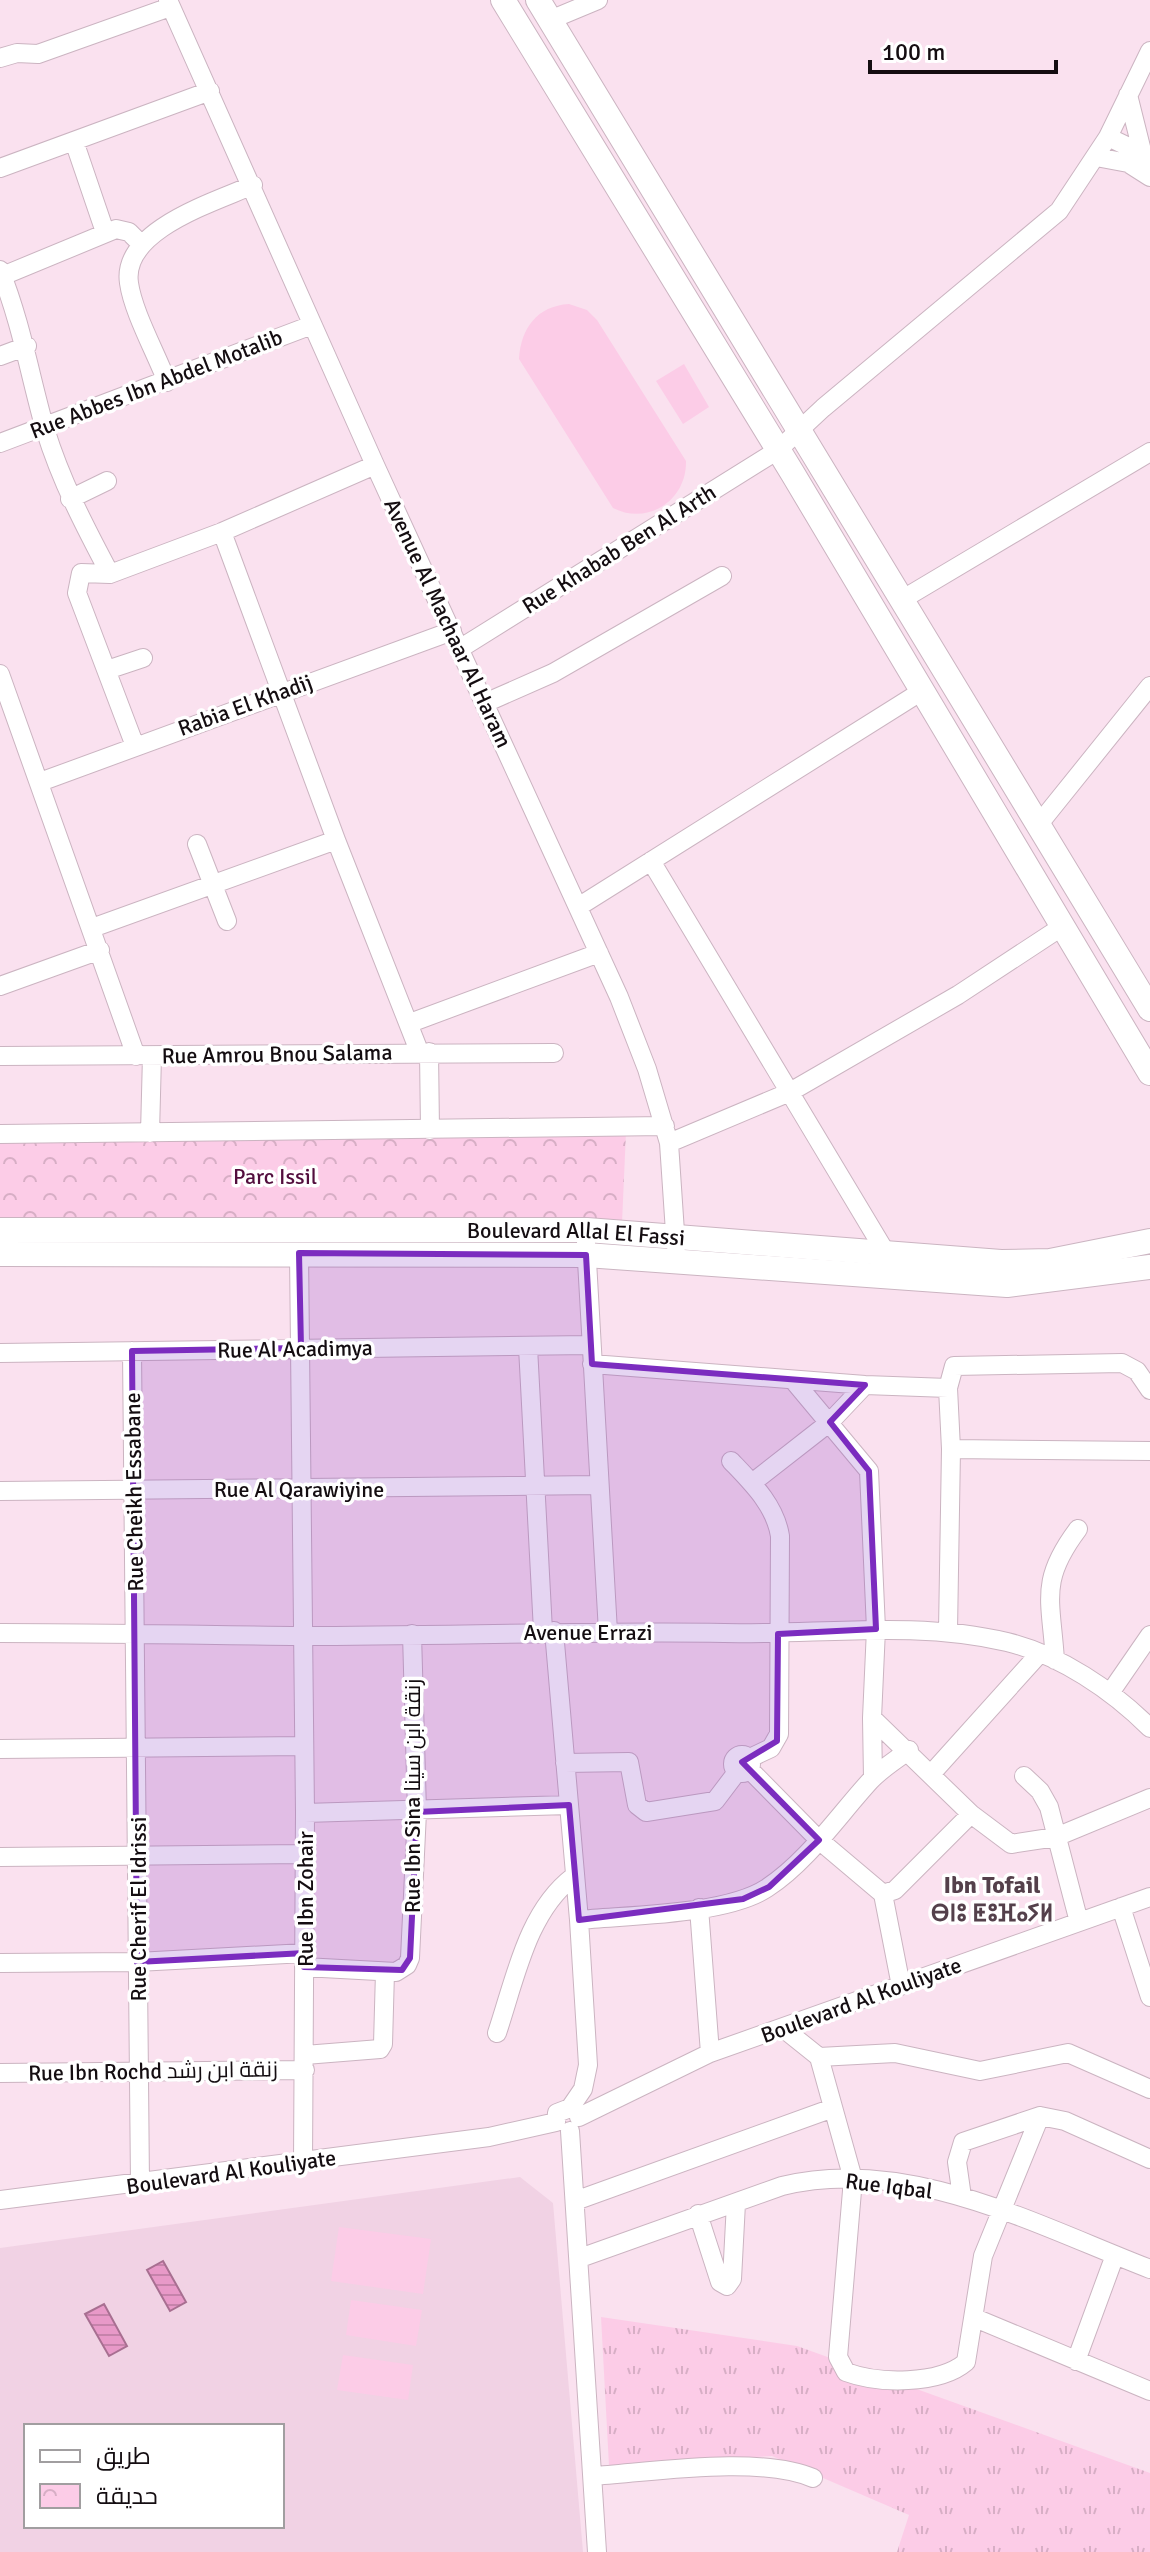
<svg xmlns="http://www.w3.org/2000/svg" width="1150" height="2552" font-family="Signika,Cairo,'Noto Sans Tifinagh',sans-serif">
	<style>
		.built { fill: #f1d2e4; fill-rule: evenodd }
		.grass { fill: url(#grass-tufts) }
		.park { fill: url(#park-crowns) }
		.pitch { fill: #fccce7 }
		.water { fill: url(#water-rules); stroke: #a86f91; stroke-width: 2 }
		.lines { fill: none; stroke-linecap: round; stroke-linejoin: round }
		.minor-casing { stroke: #cbb4c1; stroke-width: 20 }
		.major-casing { stroke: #cbb4c1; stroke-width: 26 }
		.minor { stroke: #fff; stroke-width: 18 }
		.major { stroke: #fff; stroke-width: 24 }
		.marked { fill: #7b2cbf; fill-opacity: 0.2; stroke: #7b2cbf; stroke-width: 6; stroke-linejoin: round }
		.labels { text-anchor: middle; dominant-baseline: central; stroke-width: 7; stroke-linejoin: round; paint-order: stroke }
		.street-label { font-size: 22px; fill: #140d11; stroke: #fff }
		.park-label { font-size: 22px; fill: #530e3e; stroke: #fff }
		.neighbourhood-label { font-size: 24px; font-weight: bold; fill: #54404b; stroke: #fff }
	</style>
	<defs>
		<pattern id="grass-tufts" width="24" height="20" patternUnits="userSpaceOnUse" patternTransform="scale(2)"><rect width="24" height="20" fill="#fccce7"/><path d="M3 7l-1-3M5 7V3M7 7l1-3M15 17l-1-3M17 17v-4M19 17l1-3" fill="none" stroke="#d7aec5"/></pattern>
		<pattern id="park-crowns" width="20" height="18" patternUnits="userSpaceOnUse" patternTransform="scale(2)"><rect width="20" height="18" fill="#fccce7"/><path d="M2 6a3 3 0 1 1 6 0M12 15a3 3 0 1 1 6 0" fill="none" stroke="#d7aec5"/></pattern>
		<pattern id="water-rules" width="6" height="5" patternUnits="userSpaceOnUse" patternTransform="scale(2)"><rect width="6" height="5" fill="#e899c8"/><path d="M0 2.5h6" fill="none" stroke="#c683ab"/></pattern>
	</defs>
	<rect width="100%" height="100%" fill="#fae1ef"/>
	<path class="built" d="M520 2177 553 2203 583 2552H0V2248ZM26 2426H282V2526H26Z"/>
	<path class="grass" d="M601 2317 797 2346 1150 2473V2552H897L909 2515 772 2456 609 2466Z"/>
	<path class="park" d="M626 1132 622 1223 0 1220V1139Z"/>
	<path class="pitch" d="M569 304 587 310 597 320 686 461C687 500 648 526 613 508L519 359C521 328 537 306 569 304Z
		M684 364 709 407 683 424 656 381Z
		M339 2227 431 2239 423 2294 331 2281Z
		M351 2300 422 2310 416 2346 346 2335Z
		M343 2355 413 2365 408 2400 337 2390Z"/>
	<path class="water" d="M163 2261 186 2302 170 2311 147 2270Z
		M104 2304 127 2346 109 2356 85 2314Z"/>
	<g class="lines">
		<defs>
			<path id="minor" d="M168 0 375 465 619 997 647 1069 669 1143 676 1247
				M550 20 598 0
				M0 58 17 53 38 54 170 7
				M1128 95 1144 159
				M1108 137 1133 149 1146 162
				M74 141 105 232
				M1096 157 1128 163 1150 177
				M0 168 210 91
				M0 270C21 322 30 376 45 429 61 481 85 527 110 574
				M0 277 116 229 129 232 141 244
				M0 356 27 346
				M167 382C156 353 133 312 129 283 121 230 215 202 253 185
				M0 443 312 325
				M70 499 107 481
				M222 532 336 840 419 1051
				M903 599 1150 452
				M461 648 778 450 823 408 1059 211 1108 137 1150 51
				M107 670 143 658
				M0 674 136 1056
				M485 703 553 673 722 576
				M135 746 77 593 81 573 110 574 222 532 375 465
				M40 782 452 631
				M1039 824 1150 686
				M197 844 227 921
				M651 861 886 1253
				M578 907 922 691
				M92 928 336 840
				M0 986 100 950
				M410 1023 599 953
				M429 1052 430 1130
				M0 1056 554 1053
				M150 1133 152 1056
				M0 1134 665 1126
				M669 1143 790 1092 958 995 1063 926
				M586 1243 608 1632
				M299 1253 305 1813 303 2163
				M528 1347 543 1631
				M132 1351 140 2184
				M0 1353 590 1345
				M592 1364 865 1385 948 1388
				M793 1380 869 1471 876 1629 872 1718 971 1814 1011 1844 1056 1837 1150 1798
				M951 1449 1150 1451
				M731 1461C752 1483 775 1505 780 1536L779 1734 771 1748 750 1758
				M752 1483 830 1422 865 1385
				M0 1491 598 1485
				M554 1631 579 1920 588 2065 583 2089 570 2108 557 2113 556 2122
				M948 1631 951 1449 948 1388 954 1366 1122 1363 1137 1371 1150 1390
				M0 1633C101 1633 201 1635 302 1636 443 1636 583 1631 724 1633 818 1635 914 1620 1007 1642 1060 1655 1112 1690 1150 1728
				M1055 1660C1051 1599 1039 1581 1078 1529
				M1110 1693 1150 1635
				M872 1718 873 1778
				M0 1749 303 1746
				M733 1764a9 9 0 1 1 18 0a9 9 0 1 1-18 0Z
				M565 1763 629 1762 637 1805 646 1812 715 1801 737 1772
				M750 1770 819 1840 883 1894 895 1890 971 1814
				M932 1773 1040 1653
				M1024 1776 1040 1791 1049 1807 1079 1922
				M305 1813 569 1805
				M0 1857 304 1854
				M883 1894 901 1986
				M1121 1907 1150 1997
				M699 1908 710 2053
				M579 1920C629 1915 726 1915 767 1888 807 1862 838 1816 870 1781 881 1769 896 1760 909 1750
				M0 1963 137 1962 305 1953
				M304 1967 396 1972 407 1965 410 1958 417 1812 412 1634
				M784 2029 819 2057 895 2053 980 2071 1068 2053 1150 2089
				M497 2033C515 1980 527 1912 573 1877
				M305 2055 380 2049 383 2044 385 1972
				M819 2057 853 2179 838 2357 846 2372C878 2384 939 2385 966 2362L983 2256 1040 2116 1065 2121 1150 2159
				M0 2073 305 2070
				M579 2117 710 2053 1150 1897
				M570 2131 597 2552
				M962 2197 957 2162 963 2142 1040 2116
				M0 2200 489 2137 556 2122
				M575 2201 833 2108
				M698 2214 720 2282 727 2286 732 2279 736 2203
				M580 2258 782 2186C907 2155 1036 2225 1150 2269
				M975 2318 1150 2391
				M1076 2361 1115 2255
				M593 2476C652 2472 760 2455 813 2478"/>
			<g id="major">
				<path d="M503 0 793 474 1150 1073"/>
				<path d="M538 0 1150 1009"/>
				<path id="s1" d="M0 1230H587L1001 1262 1050 1261 1150 1241"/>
				<path d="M0 1254 586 1255 1007 1285 1150 1267"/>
			</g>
		</defs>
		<use href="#minor" class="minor-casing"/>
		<use href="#major" class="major-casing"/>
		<use href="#minor" class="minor"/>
		<use href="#major" class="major"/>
	</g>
	<path class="marked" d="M299 1253 586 1255 592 1364 865 1385 830 1422 869 1471 876 1629 778 1634 777 1741 742 1762 819 1840 769 1887 743 1899 579 1920 569 1805 417 1812 410 1958 402 1970 304 1967 305 1953 137 1962 132 1351 301 1348Z"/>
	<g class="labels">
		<g class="street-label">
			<text transform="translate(156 384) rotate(-21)">Rue Abbes Ibn Abdel Motalib</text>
			<text transform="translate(619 549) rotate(-32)">Rue Khabab Ben Al Arth</text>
			<text transform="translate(448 623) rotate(65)">Avenue Al Machaar Al Haram</text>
			<text transform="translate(245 705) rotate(-20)">Rabia El Khadij</text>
			<text transform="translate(277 1054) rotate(-1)">Rue Amrou Bnou Salama</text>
			<text stroke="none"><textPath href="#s1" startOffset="576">Boulevard Allal El Fassi</textPath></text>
			<text transform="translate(295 1349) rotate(-1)">Rue Al Acadimya</text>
			<text x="299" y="1489">Rue Al Qarawiyine</text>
			<text transform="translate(134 1492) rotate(-91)">Rue Cheikh Essabane</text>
			<text x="588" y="1632">Avenue Errazi</text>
			<text transform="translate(412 1796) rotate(-90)">Rue Ibn Sina زنقة ابن سينا</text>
			<text transform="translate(305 1899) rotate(-90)">Rue Ibn Zohair</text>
			<text transform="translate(138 1909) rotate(-90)">Rue Cherif El Idrissi</text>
			<text transform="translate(861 2000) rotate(-20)">Boulevard Al Kouliyate</text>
			<text transform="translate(153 2071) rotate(-1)">Rue Ibn Rochd زنقة ابن رشد</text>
			<text transform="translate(231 2172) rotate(-8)">Boulevard Al Kouliyate</text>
			<text transform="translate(889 2186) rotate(7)">Rue Iqbal</text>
		</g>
		<g class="park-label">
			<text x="275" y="1176">Parc Issil</text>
		</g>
		<g class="neighbourhood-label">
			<text x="992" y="1885">Ibn Tofail<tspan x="992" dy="28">ⴱⵏⵓ ⵟⵓⴼⴰⵢⵍ</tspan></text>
		</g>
	</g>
	<rect x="24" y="2424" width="260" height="104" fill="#ffffff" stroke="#a19ea0" stroke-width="2"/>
	<rect x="40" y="2450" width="40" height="12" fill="#ffffff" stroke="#a19ea0" stroke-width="2"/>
	<text x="96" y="2464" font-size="24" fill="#140d11">طريق</text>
	<rect x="40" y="2484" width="40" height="24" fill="url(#park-crowns)" stroke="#a19ea0" stroke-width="2"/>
	<text x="96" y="2504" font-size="24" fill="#140d11">حديقة</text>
	<path d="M870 60v12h186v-12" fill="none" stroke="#140d11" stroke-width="4"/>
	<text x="882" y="60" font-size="24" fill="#140d11" stroke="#ffffff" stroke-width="6" paint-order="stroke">100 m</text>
</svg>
